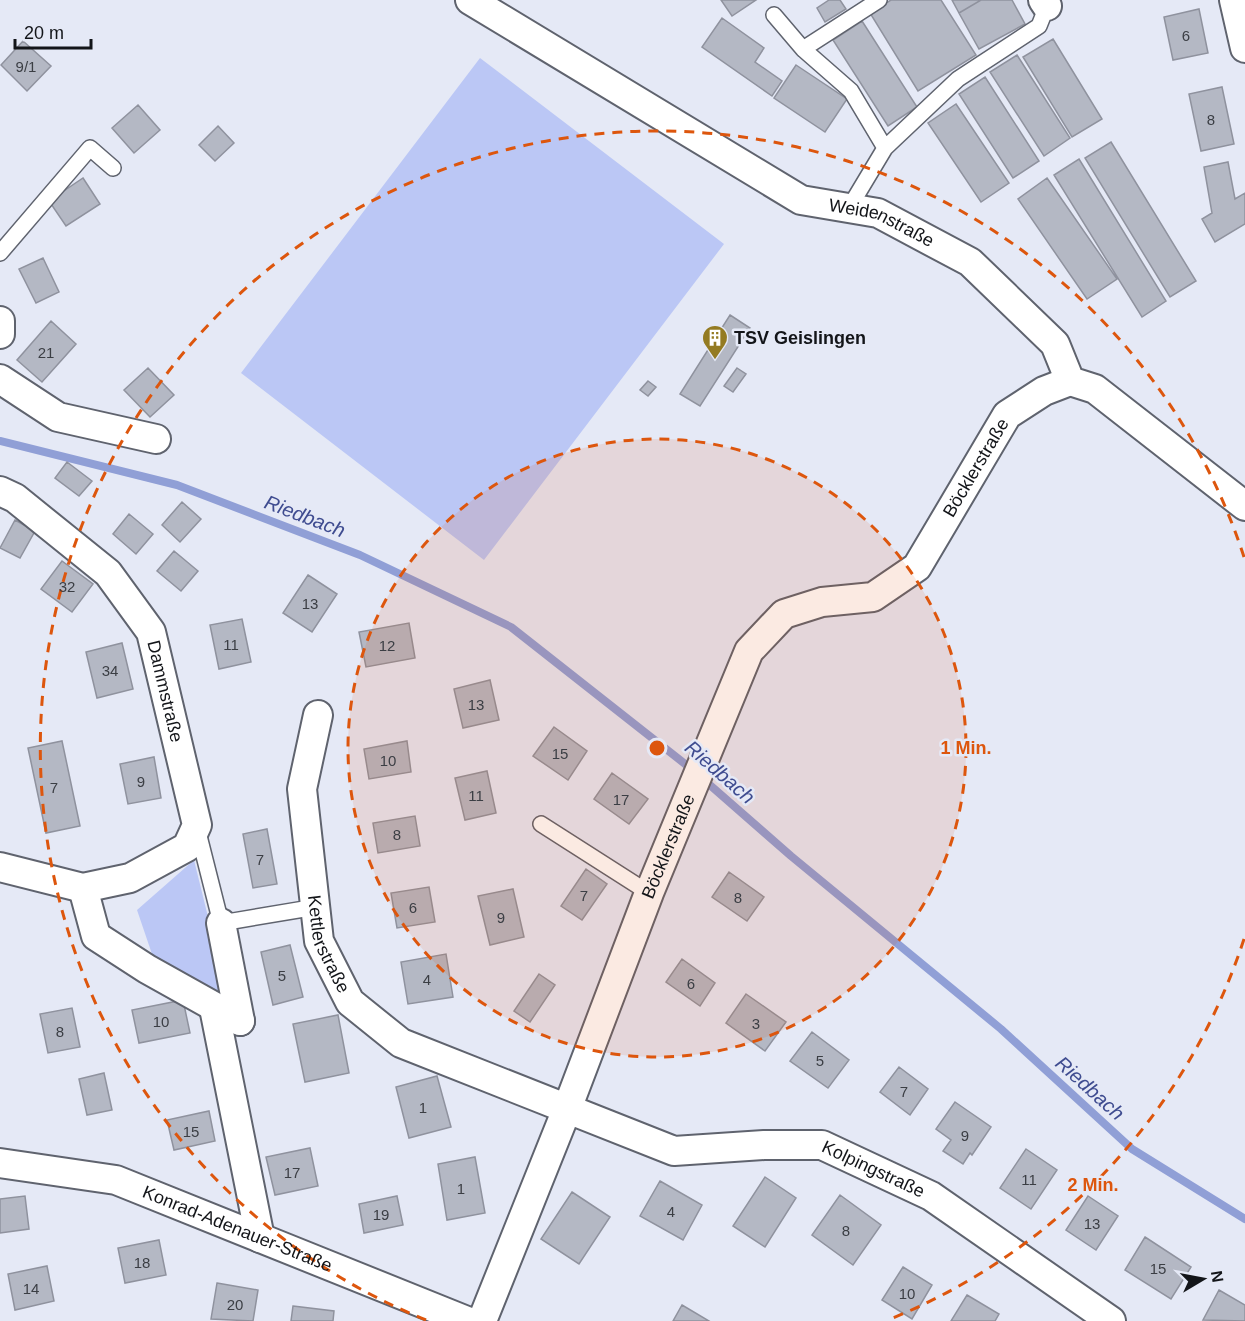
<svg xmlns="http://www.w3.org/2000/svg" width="1245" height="1321" font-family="Arial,sans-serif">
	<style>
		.green { fill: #bbc7f5 }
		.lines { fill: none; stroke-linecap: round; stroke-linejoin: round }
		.stream { stroke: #909fd6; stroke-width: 8 }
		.building { fill: #b4b8c4; stroke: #8f929e; stroke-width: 1.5 }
		.service-casing { stroke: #5f636e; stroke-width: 18 }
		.minor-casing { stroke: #5f636e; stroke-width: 32 }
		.service { stroke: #fff; stroke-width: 15 }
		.minor { stroke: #fff; stroke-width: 28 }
		.ring { fill: none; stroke: #dd560d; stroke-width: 3; stroke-dasharray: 10 8 }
		.labels { text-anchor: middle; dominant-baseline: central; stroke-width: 5; stroke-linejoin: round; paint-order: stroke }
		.number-label { font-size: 15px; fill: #3b3e44 }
		.street-label { font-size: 18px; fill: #131519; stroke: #e5e9f6 }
		.poi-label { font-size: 18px; font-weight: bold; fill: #131519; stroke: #e5e9f6; text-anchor: start }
		.water-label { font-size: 20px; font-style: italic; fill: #3f4c90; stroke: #e5e9f6 }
		.centre { fill: #dd560d; stroke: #e5e9f6; stroke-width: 3 }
		.ring-label { font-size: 18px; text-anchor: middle; font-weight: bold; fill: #dd560d; stroke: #e5e9f6; stroke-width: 5; stroke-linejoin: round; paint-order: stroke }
	</style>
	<rect width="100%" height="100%" fill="#e5e9f6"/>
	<path class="green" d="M480 58 724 244 484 560 241 373Z
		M194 860 228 998 153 957 137 910Z"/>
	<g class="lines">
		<path class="stream" d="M0 441 177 485 360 555 511 627 694 771
			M703 779 791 856 1001 1029 1132 1149 1245 1219"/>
	</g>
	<path class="building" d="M721 0H756L732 16Z
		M829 0H840L846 9 825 22 817 8Z
		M891 0H941L976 55 918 91 870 13Z
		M952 0H981L959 13Z
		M981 0H1012L1025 24 979 49 959 13Z
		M1199 9 1208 53 1173 60 1164 17Z
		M722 18 764 48 755 62 782 81 772 96 702 47Z
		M862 21 917 107 888 126 833 40Z
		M1053 39 1102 119 1072 137 1023 57Z
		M23 41 51 66 27 91 1 65Z
		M1017 55 1070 138 1044 156 990 72Z
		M796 65 847 99 825 132 774 98Z
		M985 77 1039 161 1013 178 959 94Z
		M1222 87 1234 144 1201 151 1189 94Z
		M956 104 1009 183 981 202 928 123Z
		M138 105 160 130 134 153 112 128Z
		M218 126 234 143 215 161 199 145Z
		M1111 142 1196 281 1170 297 1085 158Z
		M1079 159 1166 301 1142 317 1054 175Z
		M1228 162 1235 199 1245 193V224L1215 242 1202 219 1212 213 1204 167Z
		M83 178 100 204 66 226 49 201Z
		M1047 178 1117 279 1087 299 1018 199Z
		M43 258 59 292 36 303 19 269Z
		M730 315 750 328 700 406 680 394Z
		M51 321 76 344 42 382 17 360Z
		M148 368 174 395 150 417 124 390Z
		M737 368 746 374 733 392 724 386Z
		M648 381 656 387 648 396 640 390Z
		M67 462 92 481 79 496 55 478Z
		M182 502 201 519 180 542 162 525Z
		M129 514 153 534 136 554 113 534Z
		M15 520 35 531 20 558 0 548Z
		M174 551 198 571 181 591 157 571Z
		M62 561 93 584 72 612 41 589Z
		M308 575 337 594 312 632 283 613Z
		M242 619 251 662 219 669 210 625Z
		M409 623 415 658 366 667 359 632Z
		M122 643 133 689 97 698 86 652Z
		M490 680 499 720 463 728 454 689Z
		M554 727 587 751 568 780 533 756Z
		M62 741 80 826 46 833 28 748Z
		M407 741 411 772 369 779 364 749Z
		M154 757 161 798 128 804 120 764Z
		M487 771 496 813 465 820 455 778Z
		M612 773 648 799 629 824 594 799Z
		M415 816 420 846 378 853 373 823Z
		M267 829 277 884 253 888 243 834Z
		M586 869 607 884 582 920 561 906Z
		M729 872 764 897 747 921 712 897Z
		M429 887 435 922 397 928 391 893Z
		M513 889 524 937 490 945 478 896Z
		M290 945 303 997 273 1005 261 952Z
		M446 954 453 997 408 1004 401 962Z
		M682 959 715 983 700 1006 666 982Z
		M539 974 555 985 530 1022 514 1011Z
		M746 994 786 1022 765 1051 726 1023Z
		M183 1000 190 1033 139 1043 132 1010Z
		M72 1008 80 1047 48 1053 40 1014Z
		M338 1015 349 1073 305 1082 293 1024Z
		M812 1032 849 1060 828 1088 790 1061Z
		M899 1067 928 1089 910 1115 880 1092Z
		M104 1073 112 1110 87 1115 79 1079Z
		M437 1076 451 1127 409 1138 396 1087Z
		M955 1102 991 1127 972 1155 970 1153 963 1164 943 1151 951 1140 936 1129Z
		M209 1111 215 1141 174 1150 167 1120Z
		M310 1148 318 1186 275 1195 266 1157Z
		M1026 1149 1057 1170 1031 1209 1000 1188Z
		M475 1157 485 1213 447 1220 438 1164Z
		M765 1177 796 1198 765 1247 733 1226Z
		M660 1181 702 1205 683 1240 640 1216Z
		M572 1192 610 1217 579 1264 541 1239Z
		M840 1195 881 1225 853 1265 812 1235Z
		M25 1196 29 1229 0 1233V1199Z
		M397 1196 403 1225 364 1233 359 1204Z
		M1088 1196 1118 1216 1096 1250 1066 1230Z
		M1145 1237 1191 1267 1171 1299 1125 1270Z
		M159 1240 166 1275 125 1283 118 1248Z
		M47 1266 54 1301 15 1310 8 1274Z
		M903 1267 932 1285 912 1319 882 1300Z
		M217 1283 258 1290 253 1321 211 1319Z
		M1219 1290 1245 1305V1321L1203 1320Z
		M967 1295 999 1314 995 1321H951Z
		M682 1305 709 1321H673Z
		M293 1306 334 1311 333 1321H291Z"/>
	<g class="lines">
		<defs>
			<path id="service" d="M774 15 803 49 851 91 885 148
				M803 49 879 0
				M849 208 885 148 958 79 1039 26 1047 6
				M0 253 90 148 113 168
				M541 824 649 893
				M197 828 221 923 316 907"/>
			<g id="minor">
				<path id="s1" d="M470 0 801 200 878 213 970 262 1055 344 1070 381 1095 389 1245 506"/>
				<path d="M1043 0 1047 6"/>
				<path d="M1234 0 1245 48"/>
				<path d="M0 321V334"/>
				<path d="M0 379 58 417 156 439"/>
				<path id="s2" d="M0 491 15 498 108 573 151 632 197 825 187 847 130 878 83 888 0 867"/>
				<path id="s3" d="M318 715 302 789 319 941 350 1002 401 1043 674 1151 764 1145H822L931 1196 1111 1321"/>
				<path d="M83 888 96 936 147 969 240 1021"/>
				<path d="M221 923 240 1021"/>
				<path d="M214 1008 260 1238"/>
				<path id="s4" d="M0 1163 116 1180 467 1321"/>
				<path id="s5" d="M482 1321 567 1109 649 893 749 651 784 614 822 602 873 597 917 567 1007 415 1044 391 1070 381"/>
			</g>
		</defs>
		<use href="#service" class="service-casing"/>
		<use href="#minor" class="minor-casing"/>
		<use href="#service" class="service"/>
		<use href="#minor" class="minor"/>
	</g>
	<circle cx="657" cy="748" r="309" fill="#dd560d" fill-opacity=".12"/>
	<g class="ring">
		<circle cx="657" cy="748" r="309"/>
		<path d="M1244 939A617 617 0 0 1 888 1320M426 1320A617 617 0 1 1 1244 557"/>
	</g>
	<defs>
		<symbol id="building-pin" viewBox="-11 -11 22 30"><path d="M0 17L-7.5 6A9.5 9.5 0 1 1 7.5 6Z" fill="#947b22" stroke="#e5e9f6"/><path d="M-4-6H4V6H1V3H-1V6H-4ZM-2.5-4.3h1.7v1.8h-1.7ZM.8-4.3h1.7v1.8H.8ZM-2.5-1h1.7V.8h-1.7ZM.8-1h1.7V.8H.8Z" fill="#fff"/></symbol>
	</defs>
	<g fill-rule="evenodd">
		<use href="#building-pin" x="700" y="323" width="30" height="40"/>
	</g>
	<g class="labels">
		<g class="number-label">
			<text x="1186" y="35">6</text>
			<text x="26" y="66">9/1</text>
			<text x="1211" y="119">8</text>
			<text x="46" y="352">21</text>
			<text x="67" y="586">32</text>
			<text x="310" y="603">13</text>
			<text x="231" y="644">11</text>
			<text x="387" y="645">12</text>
			<text x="110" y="670">34</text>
			<text x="476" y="704">13</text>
			<text x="560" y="753">15</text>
			<text x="388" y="760">10</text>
			<text x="141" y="781">9</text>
			<text x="54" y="787">7</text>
			<text x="476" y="795">11</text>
			<text x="621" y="799">17</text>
			<text x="397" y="834">8</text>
			<text x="260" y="859">7</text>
			<text x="584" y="895">7</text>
			<text x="738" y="897">8</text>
			<text x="413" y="907">6</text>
			<text x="501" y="917">9</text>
			<text x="282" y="975">5</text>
			<text x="427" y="979">4</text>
			<text x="691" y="983">6</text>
			<text x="161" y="1021">10</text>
			<text x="756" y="1023">3</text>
			<text x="60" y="1031">8</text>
			<text x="820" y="1060">5</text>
			<text x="904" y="1091">7</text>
			<text x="423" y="1107">1</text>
			<text x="191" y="1131">15</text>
			<text x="965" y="1135">9</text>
			<text x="292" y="1172">17</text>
			<text x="1029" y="1179">11</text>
			<text x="461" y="1188">1</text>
			<text x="671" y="1211">4</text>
			<text x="381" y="1214">19</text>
			<text x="1092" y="1223">13</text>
			<text x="846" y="1230">8</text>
			<text x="142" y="1262">18</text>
			<text x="1158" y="1268">15</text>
			<text x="31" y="1288">14</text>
			<text x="907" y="1293">10</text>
			<text x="235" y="1304">20</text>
		</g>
		<g class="street-label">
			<text stroke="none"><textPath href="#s1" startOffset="471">Weidenstraße</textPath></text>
			<text stroke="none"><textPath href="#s5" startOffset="1032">Böcklerstraße</textPath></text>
			<text stroke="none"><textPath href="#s2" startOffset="270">Dammstraße</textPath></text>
			<text stroke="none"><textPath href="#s5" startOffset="510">Böcklerstraße</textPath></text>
			<text stroke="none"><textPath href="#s3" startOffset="234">Kettlerstraße</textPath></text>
			<text stroke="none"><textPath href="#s3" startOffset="861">Kolpingstraße</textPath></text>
			<text stroke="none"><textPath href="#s4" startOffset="248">Konrad-Adenauer-Straße</textPath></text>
		</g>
		<g class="poi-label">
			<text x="734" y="338">TSV Geislingen</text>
		</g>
		<g class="water-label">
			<text transform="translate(305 516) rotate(21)">Riedbach</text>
			<text transform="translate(720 772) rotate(41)">Riedbach</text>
			<text transform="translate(1090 1088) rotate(42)">Riedbach</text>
		</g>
	</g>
	<circle cx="657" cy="748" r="9" class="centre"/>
	<g class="ring-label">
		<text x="966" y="754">1 Min.</text>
		<text x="1093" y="1191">2 Min.</text>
	</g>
	<g transform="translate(1203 1279) rotate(80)" stroke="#e5e9f6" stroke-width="4.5" paint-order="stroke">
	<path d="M0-4.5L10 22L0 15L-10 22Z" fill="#131519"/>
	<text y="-9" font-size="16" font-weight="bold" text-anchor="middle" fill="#131519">N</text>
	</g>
	<path d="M15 39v9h76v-9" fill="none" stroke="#131519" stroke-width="3"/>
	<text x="24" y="39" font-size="18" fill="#131519" stroke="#e5e9f6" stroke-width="4.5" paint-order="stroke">20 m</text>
</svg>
